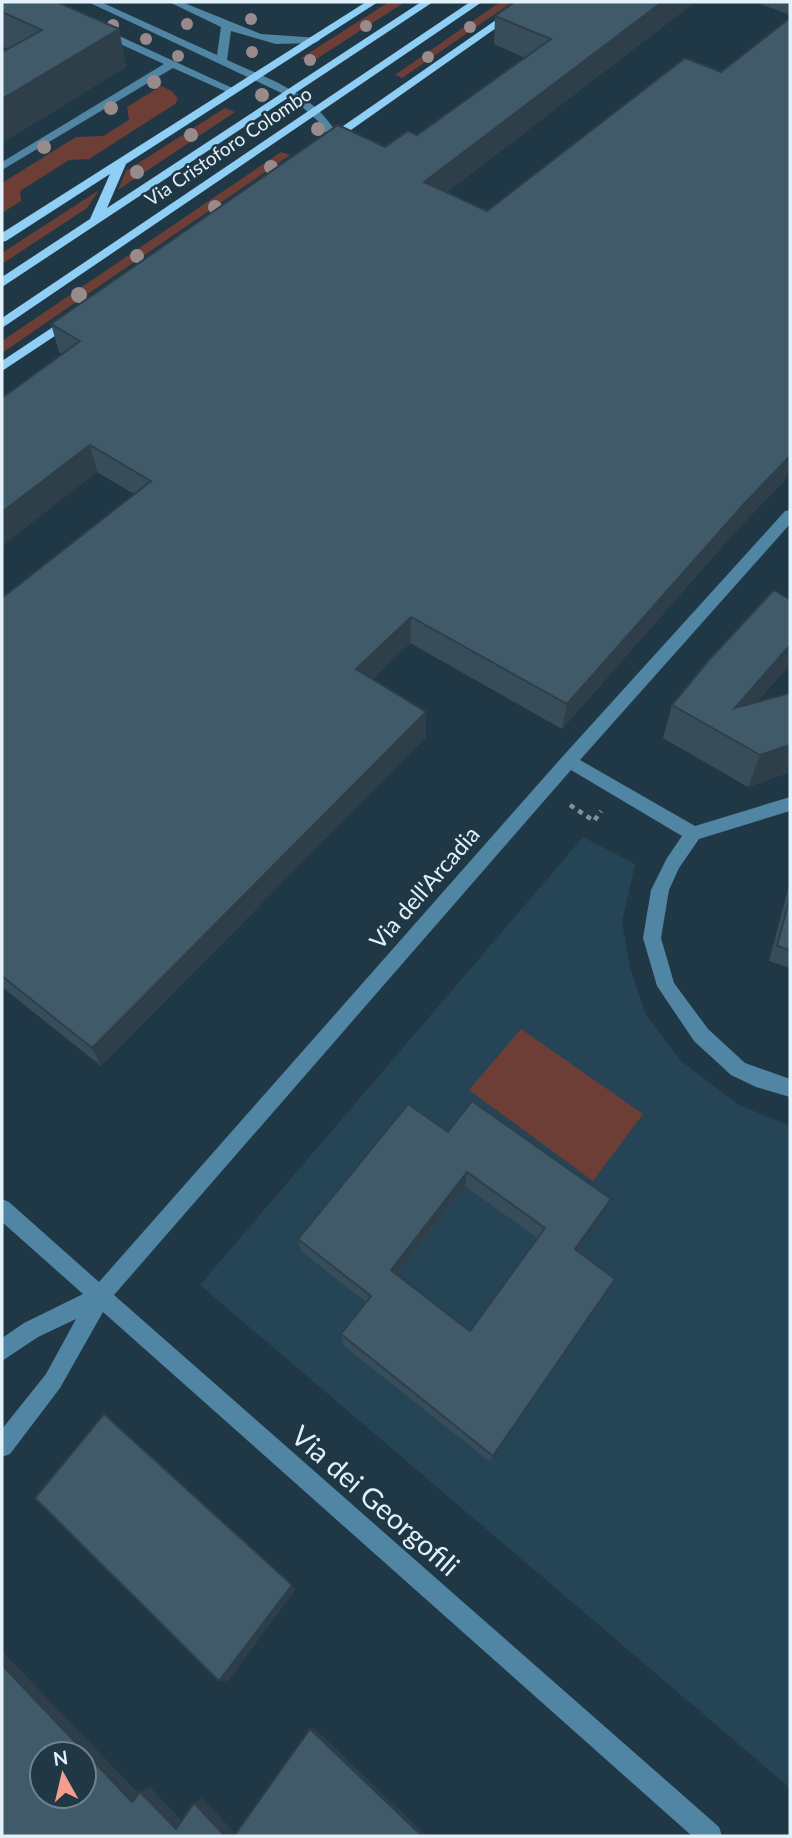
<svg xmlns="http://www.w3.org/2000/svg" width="792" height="1838" font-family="Lato,sans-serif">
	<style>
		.built { fill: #254455 }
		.green { fill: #6c3e35 }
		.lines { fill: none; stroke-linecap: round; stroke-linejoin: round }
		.path { stroke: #7f929e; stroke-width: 4.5; stroke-dasharray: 5 5; stroke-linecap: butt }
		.minor { fill: #5085a4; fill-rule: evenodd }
		.major { fill: #90cff5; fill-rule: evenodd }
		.tree { fill: #998a8c }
		.wall { fill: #384d5a; fill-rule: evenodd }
		.shaded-wall { fill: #2e3f4a }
		.building { fill: #415a69; stroke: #2e3f4a; stroke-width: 2; fill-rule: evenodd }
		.labels { text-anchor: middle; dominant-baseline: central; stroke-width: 5; stroke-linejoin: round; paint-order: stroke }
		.far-street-label { font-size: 19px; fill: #e3f1fa; stroke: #203846 }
		.street-label { font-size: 23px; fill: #e3f1fa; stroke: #203846 }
		.near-street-label { font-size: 28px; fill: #e3f1fa; stroke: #203846 }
	</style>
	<rect width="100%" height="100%" fill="#203846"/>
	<path class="built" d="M583 837 635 864 622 922 630 968 646 1015 681 1061 739 1105 790 1126V1788L200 1285Z"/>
	<path class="green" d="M389 2H405L310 63 301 58Z
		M500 2H512L402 78 395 75Z
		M161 86 172 91 178 99 175 104 89 159 69 160 20 191 21 201 2 213V183L76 137 103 136 129 120 127 107Z
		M225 108 235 112 118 190 126 171Z
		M281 152 290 155 2 353V341Z
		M99 190 87 208 2 264V253Z
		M521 1029 643 1114 593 1181 469 1090Z"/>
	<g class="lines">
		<path class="path" d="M570 805 594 821 601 811"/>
		<path class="minor" d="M88 2H101L217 55 221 27 169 2H182L261 34 319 38 320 40 315 43 276 44 231 31 227 60C271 80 314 93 339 137L329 139 318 121 292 98Z
			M96 29H104L239 91 229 93 173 68 2 170V162L164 64 96 33Z
			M790 510V524L580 760 695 826 790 797V811L699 839 679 868 669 890 661 938 674 983 708 1029 745 1063 790 1079V1097L756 1087 731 1075 694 1041 657 986 643 938 651 890 667 858 682 836 571 770 114 1295 719 1827 722 1836H692L103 1312 60 1388 10 1454 2 1457V1429L46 1374 76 1319 38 1337 2 1361V1338L24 1323 83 1294 2 1222V1199L9 1202 99 1282 563 756 785 511Z"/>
		<path class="major" d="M366 2H378L126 164 107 208 421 2H433L2 287V277L90 219 110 174 6 241 2 242V233Z
			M470 2H482L2 328V318Z
			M522 2H533L331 144H323V140Z
			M71 315 76 316V322L2 371V361Z"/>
	</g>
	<g class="tree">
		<circle cx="251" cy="19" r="6"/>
		<circle cx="187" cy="24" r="6"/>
		<circle cx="113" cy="25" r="6"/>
		<circle cx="366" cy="26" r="6"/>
		<circle cx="470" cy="27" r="6"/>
		<circle cx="146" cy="39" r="6"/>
		<circle cx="252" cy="52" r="6"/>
		<circle cx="178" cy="56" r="6"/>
		<circle cx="428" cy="57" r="6"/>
		<circle cx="310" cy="60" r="6"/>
		<circle cx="154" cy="82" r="7"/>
		<circle cx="262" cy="95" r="7"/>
		<circle cx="111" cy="108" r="7"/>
		<circle cx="318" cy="129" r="7"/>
		<circle cx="191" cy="135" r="7"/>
		<circle cx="44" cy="147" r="7"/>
		<circle cx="271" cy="167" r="7"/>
		<circle cx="137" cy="172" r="7"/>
		<circle cx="215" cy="207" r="7"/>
		<circle cx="137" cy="256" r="7"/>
		<circle cx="79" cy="295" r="8"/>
	</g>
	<path class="wall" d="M2 2 119 29 126 67 2 143V52L8 49 2 46Z
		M695 2 447 192 786 475 784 481 735 532 562 729 410 643 373 679 426 712V737L101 1066 2 987V598L134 494 97 472 62 354 59 352 51 324 385 147 417 135 525 58 494 44 495 16Z
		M755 2H790V15Z
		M790 664 757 702 790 693V772L748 787 663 738 672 705Z
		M790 882V968L769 961Z
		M448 1132 611 1199 605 1212 577 1251 608 1290 490 1462 343 1345 341 1334 366 1302 301 1251 298 1239ZM465 1186 537 1238 470 1331 397 1275Z"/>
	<path class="shaded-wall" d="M662 2H695L423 210 424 182Z
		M119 29 126 67 2 143V99Z
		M90 445 97 472 2 546V512Z
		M790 452V470L786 475 784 481 735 532 562 729 567 704Z
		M411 617 410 643 357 694 356 669Z
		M790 645V664L727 736 735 708Z
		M426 712V737L101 1066 92 1048Z
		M790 745V772L748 787 760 755Z
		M467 1172 465 1186 391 1282V1270Z
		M611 1199 605 1212 570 1261 575 1249Z
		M615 1279 608 1290 490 1462 493 1456Z
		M104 1414 296 1589 228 1681H219Z
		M2 1651 142 1797 132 1802 2 1665Z
		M313 1727 426 1835 427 1836H422L310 1729Z
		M150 1787 184 1823 176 1829 140 1792Z
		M202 1798 237 1835 235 1836H225L194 1803Z"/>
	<path class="building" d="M2 2H57L119 29 2 99V52L42 30 2 12Z
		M515 2H662L424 182 487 211 685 58 721 72 790 18V456L743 505 567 704 411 617 356 669 426 712 92 1048 2 976V598L151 481 90 445 2 512V398L80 341 51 324 338 125 385 147 408 131 417 135 551 39 495 16Z
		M774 590 790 600V645L735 708 790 693V745L760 755 672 705 708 661Z
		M790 897V950L777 946Z
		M472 1101 611 1199 575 1249 615 1279 493 1456 341 1334 371 1296 298 1239 408 1104 448 1132ZM467 1172 545 1228 470 1331 391 1270Z
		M104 1414 292 1585 219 1681 35 1498Z
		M2 1665 132 1802 140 1792 176 1829 194 1803 225 1836H2ZM42 1754H84V1796H42Z
		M310 1729 422 1836H234Z"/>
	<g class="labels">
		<g class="far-street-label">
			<text transform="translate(228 146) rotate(-34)">Via Cristoforo Colombo</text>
		</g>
		<g class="street-label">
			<text transform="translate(424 887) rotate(-49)">Via dell'Arcadia</text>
		</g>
		<g class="near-street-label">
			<text transform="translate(376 1500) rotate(41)">Via dei Georgofili</text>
		</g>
	</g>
	<rect width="792" height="1838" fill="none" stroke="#e3f1fa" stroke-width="7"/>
	<g transform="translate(63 1775) rotate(352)"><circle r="33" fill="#203846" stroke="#6e828e" stroke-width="2"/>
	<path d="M0-5L12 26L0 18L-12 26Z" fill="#f49d8d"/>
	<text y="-10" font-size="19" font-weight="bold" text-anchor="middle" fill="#e3f1fa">N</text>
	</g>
</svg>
